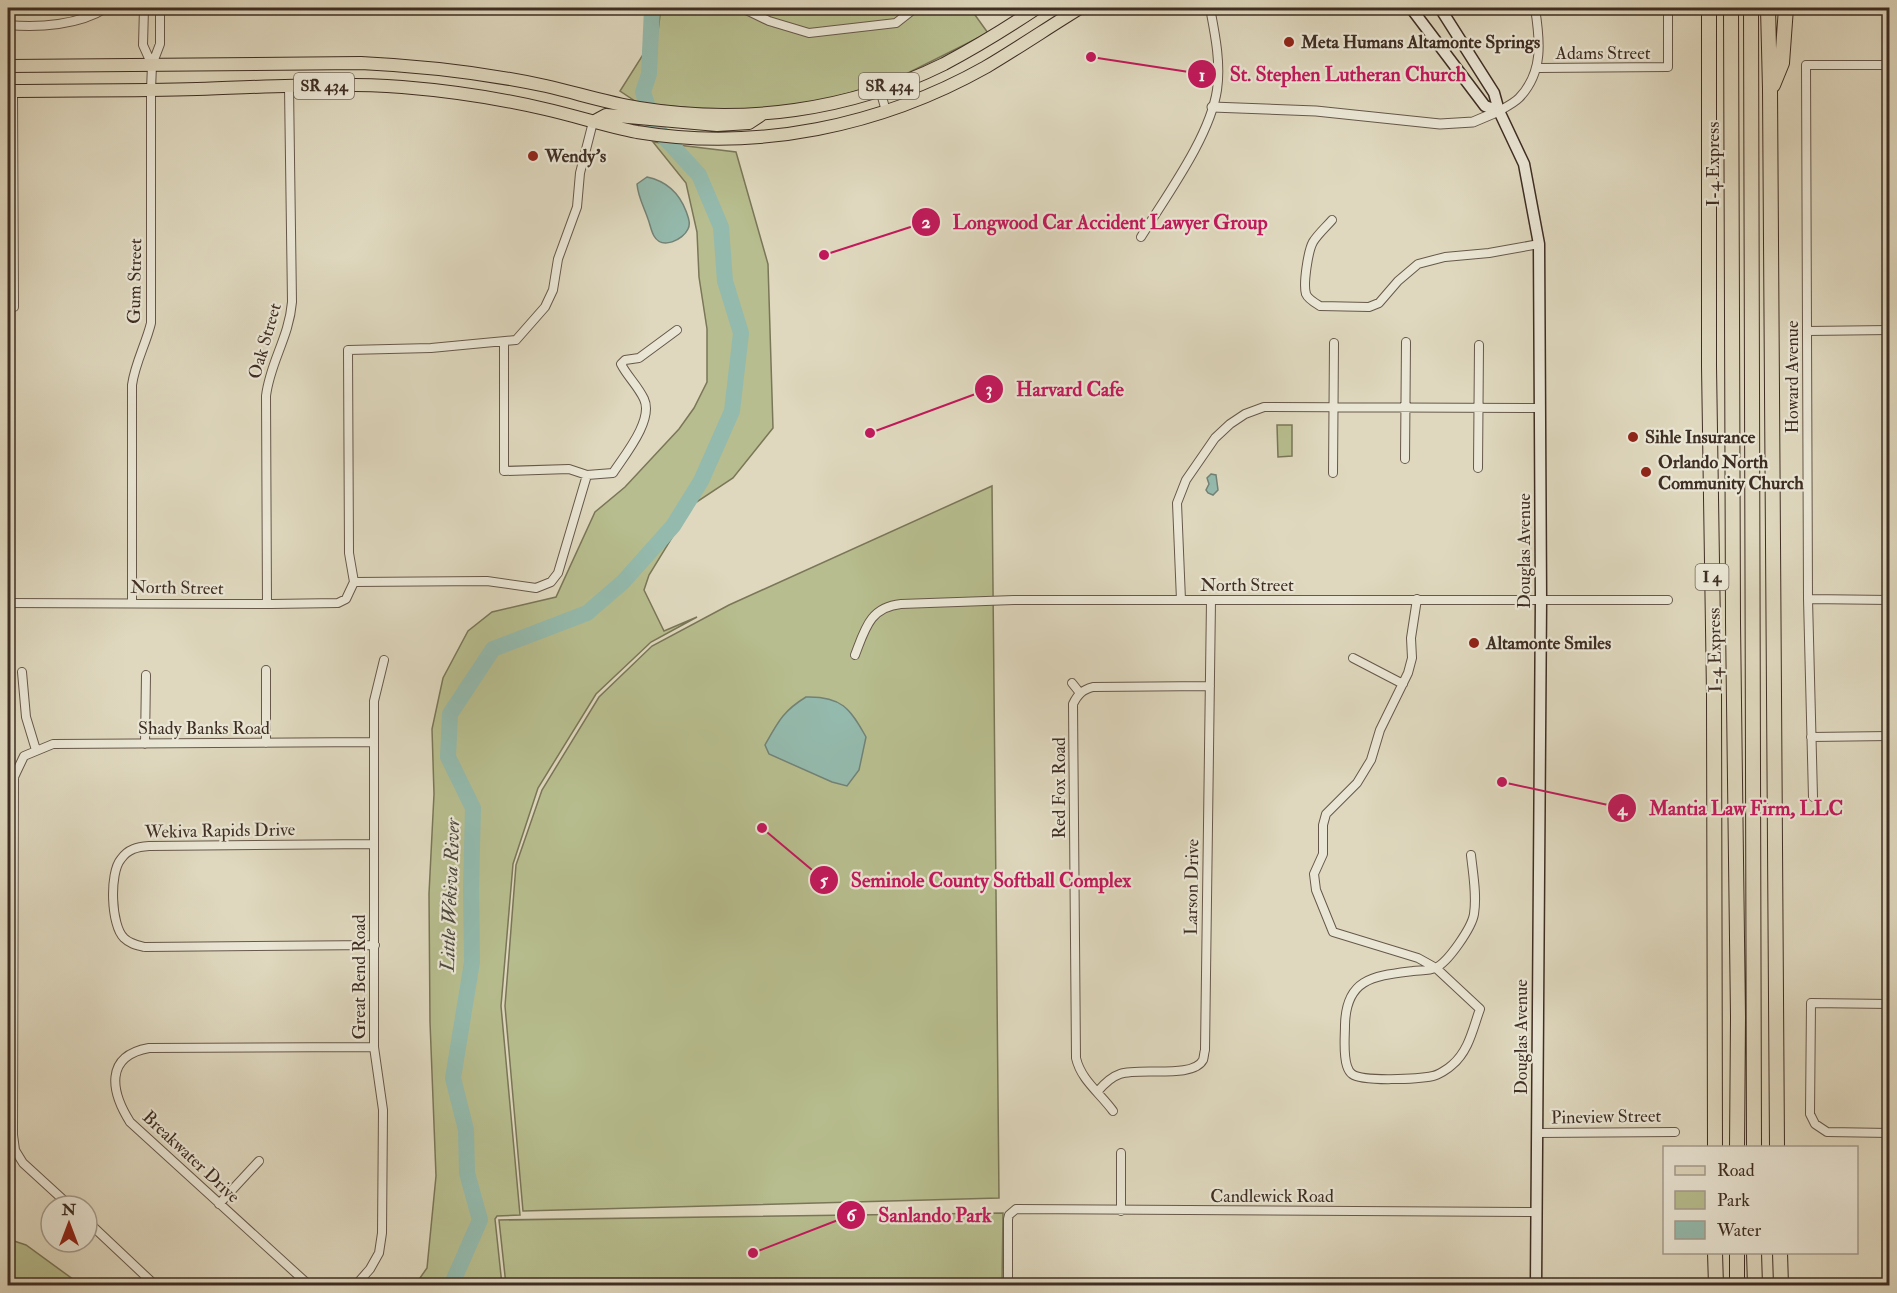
<svg xmlns="http://www.w3.org/2000/svg" width="1897" height="1293" font-family="'IM FELL Double Pica',serif">
	<style>
		.green { fill: #b7bd8e; stroke: #7a7658; stroke-width: 1.5 }
		.water { fill: #94baad; stroke: #728276; stroke-width: 1.5 }
		.lines { fill: none; stroke-linecap: round; stroke-linejoin: round }
		.river { stroke: #94baad; stroke-width: 16 }
		.minor-casing { stroke: #66584a; stroke-width: 10 }
		.tertiary-casing { stroke: #66584a; stroke-width: 11 }
		.secondary-casing { stroke: #3e2e23; stroke-width: 13 }
		.primary-casing { stroke: #3e2e23; stroke-width: 14 }
		.motorway-casing { stroke: #3e2e23; stroke-width: 16 }
		.minor { stroke: #eae6d5; stroke-width: 8 }
		.tertiary { stroke: #eae6d5; stroke-width: 9 }
		.secondary { stroke: #eae6d5; stroke-width: 10 }
		.primary { stroke: #dfd8be; stroke-width: 12 }
		.motorway { stroke: #dfd8be; stroke-width: 14 }
		.poi-dot { fill: #8f2418; stroke: #eae6d5; stroke-width: 2 }
		.labels { text-anchor: middle; dominant-baseline: central; stroke-width: 4.5; stroke-linejoin: round; paint-order: stroke }
		.shield { fill: #eae6d5; stroke: #726558; stroke-width: 1.5 }
		.shield-label { font-size: 16px; font-weight: bold; fill: #3e2e23 }
		.poi-label { font-size: 18px; font-weight: bold; fill: #3e2e23; stroke: #eae6d5; text-anchor: start }
		.street-label { font-size: 18px; fill: #3e2e23; stroke: #eae6d5 }
		.water-label { font-size: 20px; font-style: italic; fill: #4f4a3f; stroke: #eae6d5 }
		.leader { fill: none; stroke: #c2185b; stroke-width: 2 }
		.callout-dot { fill: #c2185b; stroke: #eae6d5; stroke-width: 2 }
		.mark-label { font-size: 18px; text-anchor: middle; font-weight: bold; fill: #fff }
		.callout-label { font-size: 20px; text-anchor: middle; font-weight: bold; fill: #c2185b; stroke: #eae6d5; stroke-width: 4.5; stroke-linejoin: round; paint-order: stroke }
	</style>
	<rect width="100%" height="100%" fill="#dfd8be"/>
	<filter id="stains"><feTurbulence type="fractalNoise" baseFrequency=".00333" numOctaves="4"/><feColorMatrix values="0 0 0 0 .2 0 0 0 0 .09 0 0 0 0 .02 0 0 0 .5 -.17"/></filter>
	<radialGradient id="worn" r=".72"><stop offset=".6" stop-color="#630" stop-opacity="0"/><stop offset="1" stop-color="#630" stop-opacity=".3"/></radialGradient>
	<path class="green" d="M661 8H970L988 33 900 77 879 85 820 101 760 110 692 108 638 103 620 91 658 31Z
		M653 142 736 152 768 264 773 428 733 478 692 505 649 575 644 590 664 631 697 617 651 642 596 694 538 788 513 864 501 1006 520 1215 497 1216 495 1219 502 1285H415L427 1268 436 1176 430 1022 429 894 434 794 432 729 443 678 468 631 492 612 556 597 595 512 625 487 679 429 694 408 707 382V329L699 277 697 232 686 183Z
		M1277 425H1292V456L1278 457Z
		M992 486 999 1198 523 1211 505 1006 516 865 542 790 599 697 652 646 729 605Z
		M1003 1213 1002 1286 506 1285 499 1220Z
		M8 1239 26 1245 81 1285H8Z"/>
	<path class="water" d="M647 177C666 181 679 193 686 211 688 217 691 223 688 229 683 240 662 250 654 236 651 231 650 224 648 219 644 207 638 197 637 184Z
		M1211 474 1216 475 1218 490 1213 495 1208 493 1206 490 1209 484 1207 478Z
		M806 697C841 696 850 708 866 737L859 770 847 786 832 782 769 754 765 745C778 722 783 711 806 697Z"/>
	<g class="lines">
		<path class="river" d="M8 1282 17 1286
			M451 1286 480 1220 467 1173 466 1130 453 1078 472 962 471 888 473 808 448 757 450 714 493 649 587 613 623 582 673 526 701 481 732 411 741 333 725 281 721 227 699 175 654 126 643 92 649 74 652 8"/>
		<defs>
			<path id="minor" d="M144 8 143 45 152 65
				M742 8 769 21 809 33 896 23 915 8
				M8 25C39 28 79 25 106 8
				M1538 68 1668 67V8
				M880 90 886 111
				M13 91 14 307
				M1499 111C1506 107 1514 103 1519 98 1544 72 1540 40 1535 8
				M1332 220C1326 227 1318 234 1313 242 1308 251 1303 284 1306 294 1308 299 1315 303 1320 306L1369 307 1379 303 1398 281 1418 264 1445 257 1489 253 1539 244
				M1141 237C1166 196 1210 137 1217 90 1221 63 1215 34 1210 8
				M1807 331 1890 330
				M504 342V471L569 469 587 475 613 473C624 456 654 420 644 399 638 386 627 376 621 364L625 360 639 358 677 330
				M1405 459 1406 342
				M1478 468 1479 345
				M1333 473 1334 343
				M354 582 349 553 348 350 431 348 516 340 545 307 553 290 558 259 577 207 580 173 593 122
				M1417 599 1411 638 1412 658 1408 673 1380 730 1371 760 1357 783 1326 814 1323 825V854L1314 874 1316 890 1333 932 1418 958 1436 968 1480 1009C1473 1028 1469 1051 1452 1065 1448 1069 1438 1075 1433 1076 1419 1079 1362 1082 1352 1074 1349 1072 1348 1069 1347 1066 1343 1054 1345 1037 1345 1025 1346 978 1374 976 1413 971 1419 970 1429 971 1435 968 1448 963 1472 927 1474 914 1477 895 1473 874 1471 855
				M1808 599 1890 600
				M1181 600 1177 503 1186 480 1215 438 1230 424 1245 414 1264 407 1540 408
				M8 603 271 604 338 603 346 599 354 582 487 581 536 588 551 582 558 573 587 475
				M132 603V385C135 363 146 344 151 323V90L152 65 160 44V8
				M267 604 266 396C270 362 289 338 292 302L289 87
				M855 655C865 629 870 607 901 604L1014 600H1668
				M1353 658 1403 684
				M22 672 26 717 36 750
				M1072 683 1080 693
				M1811 737 1890 736
				M266 743V670
				M145 744 146 675
				M1813 797 1808 599 1806 65H1890
				M374 844 149 846C137 847 128 849 121 859 109 873 111 926 124 938 130 944 137 945 145 947L375 945
				M1890 1004 1811 1003 1810 1114 1815 1124 1827 1132 1890 1133
				M1098 1091C1104 1084 1111 1077 1120 1074 1140 1067 1193 1079 1203 1060 1204 1057 1204 1053 1205 1050L1211 600
				M1113 1111C1100 1093 1081 1080 1076 1058L1073 704C1078 694 1082 690 1093 687L1210 686
				M1538 1133 1675 1132
				M1121 1153V1211
				M219 1204 259 1161
				M70 1206 23 1163 15 1150 13 1135 14 777 24 756 53 744 374 742
				M87 1221 156 1286
				M310 1286 130 1122C111 1092 104 1056 149 1048L374 1047
				M355 1286 370 1269 379 1253 382 1233 383 1110 374 1047V701L384 660
				M1008 1286V1219L1009 1215 1016 1209 1537 1212"/>
			<path id="tertiary" d="M1212 107 1316 111 1440 124 1473 122 1499 111"/>
			<path id="secondary" d="M1411 8 1485 106 1499 111
				M1440 8 1494 93 1499 111 1524 164 1539 244 1541 599 1536 1286"/>
			<path id="primary" d="M8 66 361 63C424 66 485 73 546 86 577 93 607 103 639 108 743 125 849 111 944 64 976 47 1007 28 1037 8
				M8 91C71 90 134 91 197 89 265 87 334 82 402 87 451 91 498 98 545 109 576 116 606 126 637 132 757 152 881 126 986 67 1018 48 1049 27 1080 8
				M593 122 606 115 717 125 749 123 761 115"/>
			<path id="motorway" d="M1709 8V366L1714 694 1715 1148
				M1731 8 1733 623 1738 1017 1737 1148
				M1751 8 1754 1148
				M1768 8 1770 89 1777 1148
				M1773 85 1782 63 1786 8
				M1715 1252 1716 1286
				M1737 1252V1286
				M1754 1252 1755 1286
				M1780 1252 1781 1286"/>
		</defs>
		<use href="#minor" class="minor-casing"/>
		<use href="#tertiary" class="tertiary-casing"/>
		<use href="#secondary" class="secondary-casing"/>
		<use href="#primary" class="primary-casing"/>
		<use href="#motorway" class="motorway-casing"/>
		<use href="#minor" class="minor"/>
		<use href="#tertiary" class="tertiary"/>
		<use href="#secondary" class="secondary"/>
		<use href="#primary" class="primary"/>
		<use href="#motorway" class="motorway"/>
	</g>
	<g class="poi-dot">
		<circle cx="1289" cy="42" r="6"/>
		<circle cx="533" cy="156" r="6"/>
		<circle cx="1633" cy="437" r="6"/>
		<circle cx="1646" cy="472" r="6"/>
		<circle cx="1474" cy="643" r="6"/>
	</g>
	<g class="labels">
		<g class="shield">
			<rect x="294" y="73" width="60" height="26" rx="4.5"/>
			<rect x="859" y="73" width="60" height="26" rx="4.5"/>
			<rect x="1695.5" y="564" width="33" height="26" rx="4.5"/>
		</g>
		<g class="shield-label">
			<text x="324" y="86">SR 434</text>
			<text x="889" y="86">SR 434</text>
			<text x="1712" y="577">I 4</text>
		</g>
		<g class="poi-label">
			<text x="1301" y="42">Meta Humans Altamonte Springs</text>
			<text x="545" y="156">Wendy's</text>
			<text x="1645" y="437">Sihle Insurance</text>
			<text x="1658" y="462">Orlando North<tspan x="1658" dy="21">Community Church</tspan></text>
			<text x="1486" y="643">Altamonte Smiles</text>
		</g>
		<g class="street-label">
			<text x="1603" y="53">Adams Street</text>
			<text transform="translate(1713 164) rotate(-90)">I-4 Express</text>
			<text transform="translate(135 281) rotate(-89)">Gum Street</text>
			<text transform="translate(265 341) rotate(-74)">Oak Street</text>
			<text transform="translate(1792 377) rotate(-90)">Howard Avenue</text>
			<text transform="translate(1524 551) rotate(-90)">Douglas Avenue</text>
			<text x="1247" y="585">North Street</text>
			<text transform="translate(177 588) rotate(1)">North Street</text>
			<text transform="translate(1715 650) rotate(-91)">I-4 Express</text>
			<text x="204" y="728">Shady Banks Road</text>
			<text transform="translate(1059 788) rotate(-90)">Red Fox Road</text>
			<text transform="translate(220 831) rotate(-1)">Wekiva Rapids Drive</text>
			<text transform="translate(1192 887) rotate(-89)">Larson Drive</text>
			<text transform="translate(359 977) rotate(-90)">Great Bend Road</text>
			<text transform="translate(1521 1037) rotate(-90)">Douglas Avenue</text>
			<text transform="translate(1606 1117) rotate(-1)">Pineview Street</text>
			<text transform="translate(191 1157) rotate(43)">Breakwater Drive</text>
			<text x="1272" y="1196">Candlewick Road</text>
		</g>
		<g class="water-label">
			<text transform="translate(450 895) rotate(-88)">Little Wekiva River</text>
		</g>
	</g>
	<path class="leader" d="M1091 57L1202 74M824 255L926 222M870 433L989 389M1502 782L1622 808M762 828L824 880M753 1253L851 1215"/>
	<g class="callout-dot">
		<circle cx="1091" cy="57" r="6"/>
		<circle cx="824" cy="255" r="6"/>
		<circle cx="870" cy="433" r="6"/>
		<circle cx="1502" cy="782" r="6"/>
		<circle cx="762" cy="828" r="6"/>
		<circle cx="753" cy="1253" r="6"/>
		<circle cx="1202" cy="74" r="15"/>
		<circle cx="926" cy="222" r="15"/>
		<circle cx="989" cy="389" r="15"/>
		<circle cx="1622" cy="808" r="15"/>
		<circle cx="824" cy="880" r="15"/>
		<circle cx="851" cy="1215" r="15"/>
	</g>
	<g class="mark-label">
		<text x="1202" y="81">1</text>
		<text x="926" y="228">2</text>
		<text x="989" y="395">3</text>
		<text x="1622" y="815">4</text>
		<text x="824" y="886">5</text>
		<text x="851" y="1221">6</text>
	</g>
	<g class="callout-label">
		<text x="1348" y="81">St. Stephen Lutheran Church</text>
		<text x="1110" y="229">Longwood Car Accident Lawyer Group</text>
		<text x="1070" y="396">Harvard Cafe</text>
		<text x="1746" y="815">Mantia Law Firm, LLC</text>
		<text x="991" y="887">Seminole County Softball Complex</text>
		<text x="935" y="1222">Sanlando Park</text>
	</g>
	<rect width="1897" height="1293" fill="none" stroke="#dfd8be" stroke-width="30"/>
	<rect x="9" y="9" width="1879" height="1275" fill="none" stroke="#3e2e23" stroke-width="3"/>
	<rect x="15" y="15" width="1867" height="1263" fill="none" stroke="#3e2e23" stroke-width="1.5"/>
	<rect x="1663" y="1146" width="195" height="108" fill="#eae6d5" stroke="#a59c8e" stroke-width="1.5"/>
	<rect x="1675" y="1166" width="30" height="9" fill="#dfd8be" stroke="#a59c8e" stroke-width="1.5"/>
	<text x="1717" y="1176" font-size="18" fill="#3e2e23">Road</text>
	<rect x="1675" y="1191" width="30" height="18" fill="#b7bd8e" stroke="#a59c8e" stroke-width="1.5"/>
	<text x="1717" y="1206" font-size="18" fill="#3e2e23">Park</text>
	<rect x="1675" y="1221" width="30" height="18" fill="#94baad" stroke="#a59c8e" stroke-width="1.5"/>
	<text x="1717" y="1236" font-size="18" fill="#3e2e23">Water</text>
	<g transform="translate(69 1224)"><circle r="28" fill="#eae6d5" stroke="#a59c8e" stroke-width="1.5"/>
	<path d="M0-4.5L10 22L0 15L-10 22Z" fill="#8f2418"/>
	<text y="-9" font-size="16" font-weight="bold" text-anchor="middle" fill="#3e2e23">N</text>
	</g>
	<rect width="100%" height="100%" filter="url(#stains)"/>
	<rect width="100%" height="100%" fill="url(#worn)"/>
</svg>
